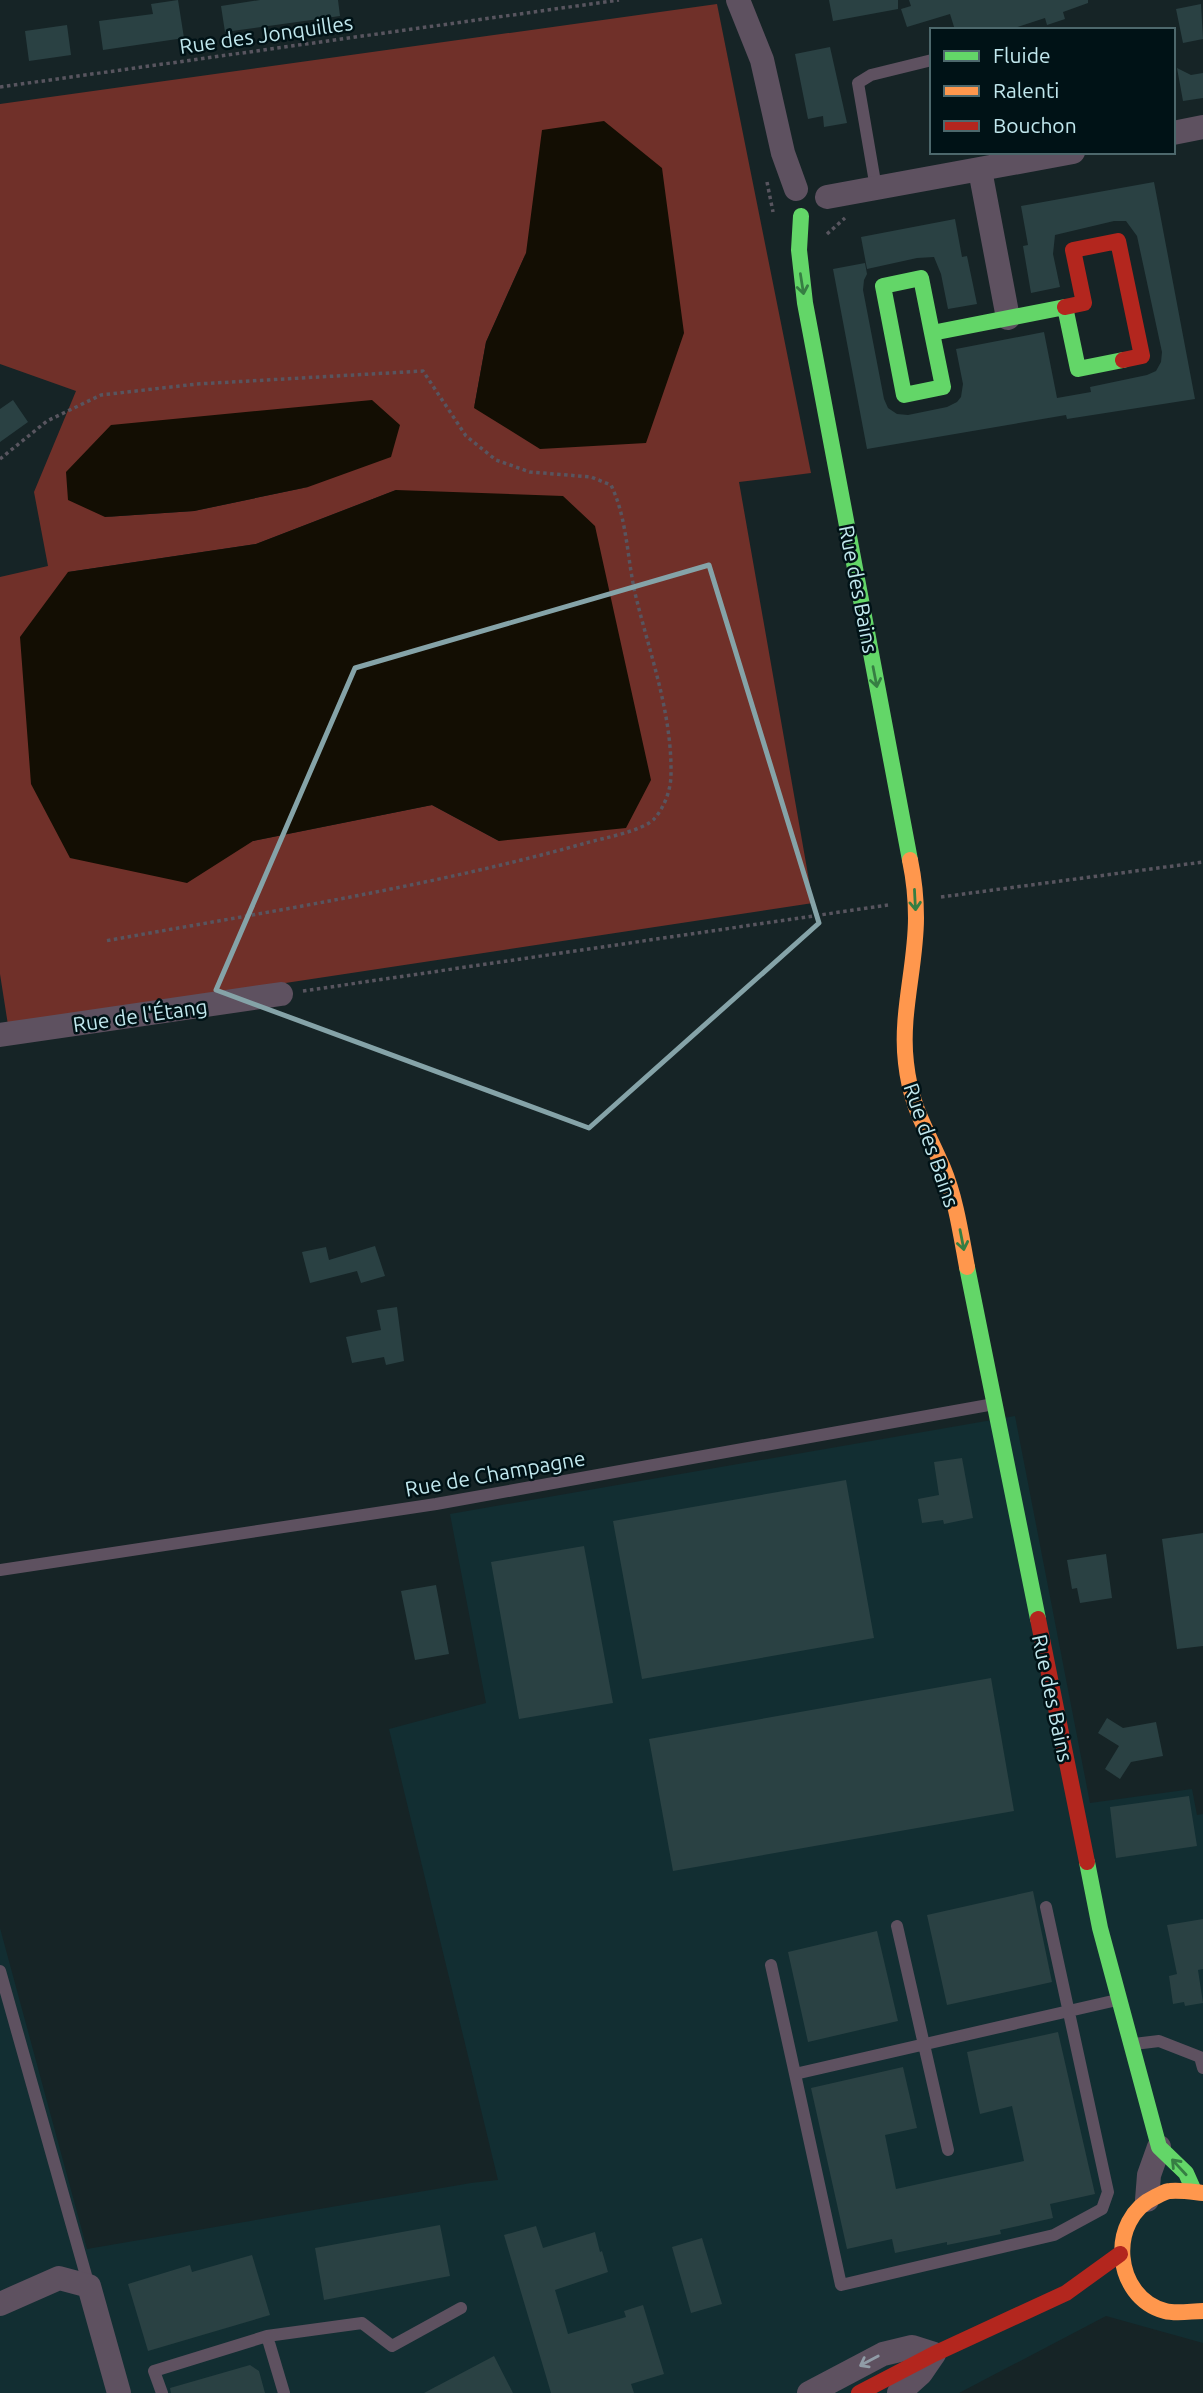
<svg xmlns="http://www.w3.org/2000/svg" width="1203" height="2393" font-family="Ubuntu,sans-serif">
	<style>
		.built { fill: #122e32 }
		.green { fill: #703029; fill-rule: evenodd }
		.water { fill: #130e03 }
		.building { fill: #2a4143 }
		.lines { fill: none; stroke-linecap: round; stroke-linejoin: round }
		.path { stroke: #58555f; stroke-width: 3.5; stroke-dasharray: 3.5 3.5; stroke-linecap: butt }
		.lane { stroke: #5e5160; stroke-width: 12 }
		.street { stroke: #5e5160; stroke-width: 24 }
		.fast { stroke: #63d668; stroke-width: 16 }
		.slow { stroke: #ff974d; stroke-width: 16 }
		.jam { stroke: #b3261e; stroke-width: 16 }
		.oneway { stroke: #367e43 }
		.oneway2 { stroke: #909ca7 }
		.marked { fill: none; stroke: #85a3a8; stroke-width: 5; stroke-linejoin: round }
		.labels { text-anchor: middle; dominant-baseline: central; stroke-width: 5; stroke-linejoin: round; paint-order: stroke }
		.street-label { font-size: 21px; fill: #c1e8ee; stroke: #001216 }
	</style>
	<rect width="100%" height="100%" fill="#162426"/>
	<path class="built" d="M1015 1416 1090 1803 1192 1789 1197 1815 1203 1814V2343L1106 2316 959 2393H0V1928L87 2249 471 2183 498 2180 389 1729 486 1703 450 1514Z"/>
	<path class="green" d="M717 4 811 473 739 482 813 903 8 1025 0 974V577L48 566 34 492 76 391 0 364V104ZM526 253 474 408 486 342ZM308 487 194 511 105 517ZM396 490 499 841 432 805 253 841 68 572 256 544Z"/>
	<path class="water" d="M604 121 662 168 684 333 646 443 540 449 474 408 486 342 526 253 542 130Z
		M372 400 400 425 391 457 308 487 194 511 105 517 68 500 66 472 111 425Z
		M396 490 563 496 595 526 651 780 626 828 499 841 432 805 253 841 187 883 70 858 31 784 20 637 68 572 256 544Z"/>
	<path class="building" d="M178 0 184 38 103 50 99 21 153 14 151 4Z
		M260 0H338L340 16 225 32 221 6Z
		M829 0H898V9L833 21Z
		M909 0H1088V3L1063 12 1065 19 1047 25 1045 18 1008 30H955L950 14 907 27 901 9 911 6Z
		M1201 4 1203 39 1183 43 1176 9Z
		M67 25 71 55 29 61 25 31Z
		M830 47 847 123 824 127 823 116 808 119 795 54Z
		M1177 68 1191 75 1203 73V98L1183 101Z
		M1154 182 1195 399 1067 419 1066 415 867 449 833 269 865 263 867 274 864 280 863 290 884 399 888 408 897 414 908 415 947 407 957 402 961 397 963 384 956 349 1044 332 1057 398 1091 392 1090 387 1147 375 1156 371 1161 362 1162 352 1137 236 1126 221H1114L1055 235 1053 254 1060 287 1031 293 1023 246 1028 245 1021 206Z
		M955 219 962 257 967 256 977 304 948 309 941 274 934 257 917 258 867 269 861 237Z
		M13 400 28 422 0 442V409Z
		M375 1246 385 1276 361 1283 357 1271 310 1283 302 1252 326 1247 329 1260Z
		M397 1307 404 1361 386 1365 384 1357 352 1363 346 1337 381 1330 377 1310Z
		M962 1458 973 1518 944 1524 943 1520 922 1523 918 1499 939 1495 934 1462Z
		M846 1480 874 1638 642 1679 613 1521Z
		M1203 1533V1646L1177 1649 1162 1539Z
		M584 1546 613 1703 519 1719 491 1562Z
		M1106 1554 1112 1598 1080 1603 1077 1588 1072 1589 1067 1560Z
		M436 1585 449 1654 415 1660 401 1591Z
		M991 1678 1014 1811 673 1871 649 1739Z
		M1107 1718 1123 1728 1156 1722 1163 1756 1131 1762 1120 1779 1105 1769 1119 1746 1098 1733Z
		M1189 1796 1197 1846 1116 1858 1110 1807Z
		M1033 1891 1052 1982 947 2005 927 1915Z
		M1203 1919V1969L1198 1970 1203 2003 1185 2006 1184 2002 1173 2004 1169 1976 1177 1974 1167 1925Z
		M877 1931 898 2021 808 2042 788 1952Z
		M1058 2032 1095 2194 1050 2204 1053 2218 1000 2230 1001 2234 947 2245V2242L895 2253 892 2239 847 2249 811 2088 903 2067 917 2128 885 2135 896 2189 1024 2161 1012 2106 980 2114 967 2052Z
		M440 2225 450 2276 324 2300 315 2248Z
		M536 2226 543 2248 595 2232 600 2252 602 2251 608 2272 555 2290 568 2334 626 2317 624 2311 643 2305 664 2374 631 2384 634 2393H551L504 2235Z
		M702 2238 722 2304 691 2313 672 2247Z
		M252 2255 270 2315 148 2351 128 2284 190 2265 192 2272Z
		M494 2356 513 2393H424Z
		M250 2365 259 2371 265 2393H171L170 2388Z"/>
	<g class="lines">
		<path class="path" d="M0 87 619 0
			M767 182 773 212
			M827 234 845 218
			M0 459 47 421 101 395 197 384 423 371 466 436 496 460 530 472 591 477 611 485C627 518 627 557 635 593 649 652 672 712 671 774 671 789 665 806 655 818 644 831 603 838 586 843 429 887 266 912 105 941
			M941 897 1203 862
			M303 991 888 905"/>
		<path class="lane" d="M876 188 858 83 871 75 932 60
			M0 1570 436 1504 994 1404
			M1046 1907 1108 2192 1102 2209 1054 2235 841 2285 795 2074 1117 2000
			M897 1926 948 2150
			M771 1965 795 2074
			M0 1971 89 2286
			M1134 2044 1159 2041 1200 2057 1203 2068
			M162 2393 154 2371 267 2336
			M284 2393 267 2336 362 2323 392 2346 461 2308"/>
		<path class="street" d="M738 0 762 60 783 153 796 189
			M1173 133 1203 127
			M980 170 1008 318
			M827 197 1073 152
			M0 1035 281 994
			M1147 2200 1149 2175 1159 2147
			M0 2304 59 2278 89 2286 119 2393
			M809 2393 883 2354 912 2347 934 2354 921 2373 899 2393"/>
		<path class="fast" d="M801 216 799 250 805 303 910 860
			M932 333 921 278 883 286 904 395 943 387 932 333 1065 307 1078 369 1123 360
			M967 1267 1038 1619
			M1087 1862 1100 1928 1159 2147 1186 2173 1194 2191"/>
		<path class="slow" d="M910 860C914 879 916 899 916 918 916 966 900 1015 906 1063 911 1108 926 1128 943 1168 956 1199 961 1235 967 1267
			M1203 2193C1193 2192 1181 2190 1170 2191 1165 2191 1160 2195 1155 2197 1107 2219 1113 2297 1165 2311 1176 2314 1192 2311 1203 2311"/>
		<path class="jam" d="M1065 307 1084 303 1073 250 1118 241 1142 356 1123 360
			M1038 1619 1087 1862
			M859 2393 934 2354 1066 2293 1120 2254"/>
	</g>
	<defs><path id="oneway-shaft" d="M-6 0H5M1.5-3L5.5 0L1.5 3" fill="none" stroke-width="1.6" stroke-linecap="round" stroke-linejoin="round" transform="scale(1.75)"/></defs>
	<g class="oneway">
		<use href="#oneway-shaft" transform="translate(802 284) rotate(81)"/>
		<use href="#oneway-shaft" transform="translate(875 677) rotate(79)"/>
		<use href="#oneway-shaft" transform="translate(915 900) rotate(87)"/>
		<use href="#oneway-shaft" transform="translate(962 1240) rotate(79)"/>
		<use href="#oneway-shaft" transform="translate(1179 2167) rotate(-133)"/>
	</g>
	<use class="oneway2" href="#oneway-shaft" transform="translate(869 2361) rotate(152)"/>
	<path class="marked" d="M709 565 819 923 589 1128 216 990 355 668Z"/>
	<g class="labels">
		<g class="street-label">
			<text transform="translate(266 34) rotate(-8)">Rue des Jonquilles</text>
			<text transform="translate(859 589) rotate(79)">Rue des Bains</text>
			<text transform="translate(140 1015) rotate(-8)">Rue de l'Étang</text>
			<text transform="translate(932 1145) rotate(71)">Rue des Bains</text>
			<text transform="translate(495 1473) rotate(-10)">Rue de Champagne</text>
			<text transform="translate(1053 1698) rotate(78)">Rue des Bains</text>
		</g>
	</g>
	<rect x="930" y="28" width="245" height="126" fill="#001216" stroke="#4d686c" stroke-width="2"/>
	<rect x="944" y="51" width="35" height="10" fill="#63d668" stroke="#4d686c" stroke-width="2"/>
	<text x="993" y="63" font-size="21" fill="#c1e8ee">Fluide</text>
	<rect x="944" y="86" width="35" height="10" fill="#ff974d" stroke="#4d686c" stroke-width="2"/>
	<text x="993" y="98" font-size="21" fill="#c1e8ee">Ralenti</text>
	<rect x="944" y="121" width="35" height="10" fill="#b3261e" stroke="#4d686c" stroke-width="2"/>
	<text x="993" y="133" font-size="21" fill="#c1e8ee">Bouchon</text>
</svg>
